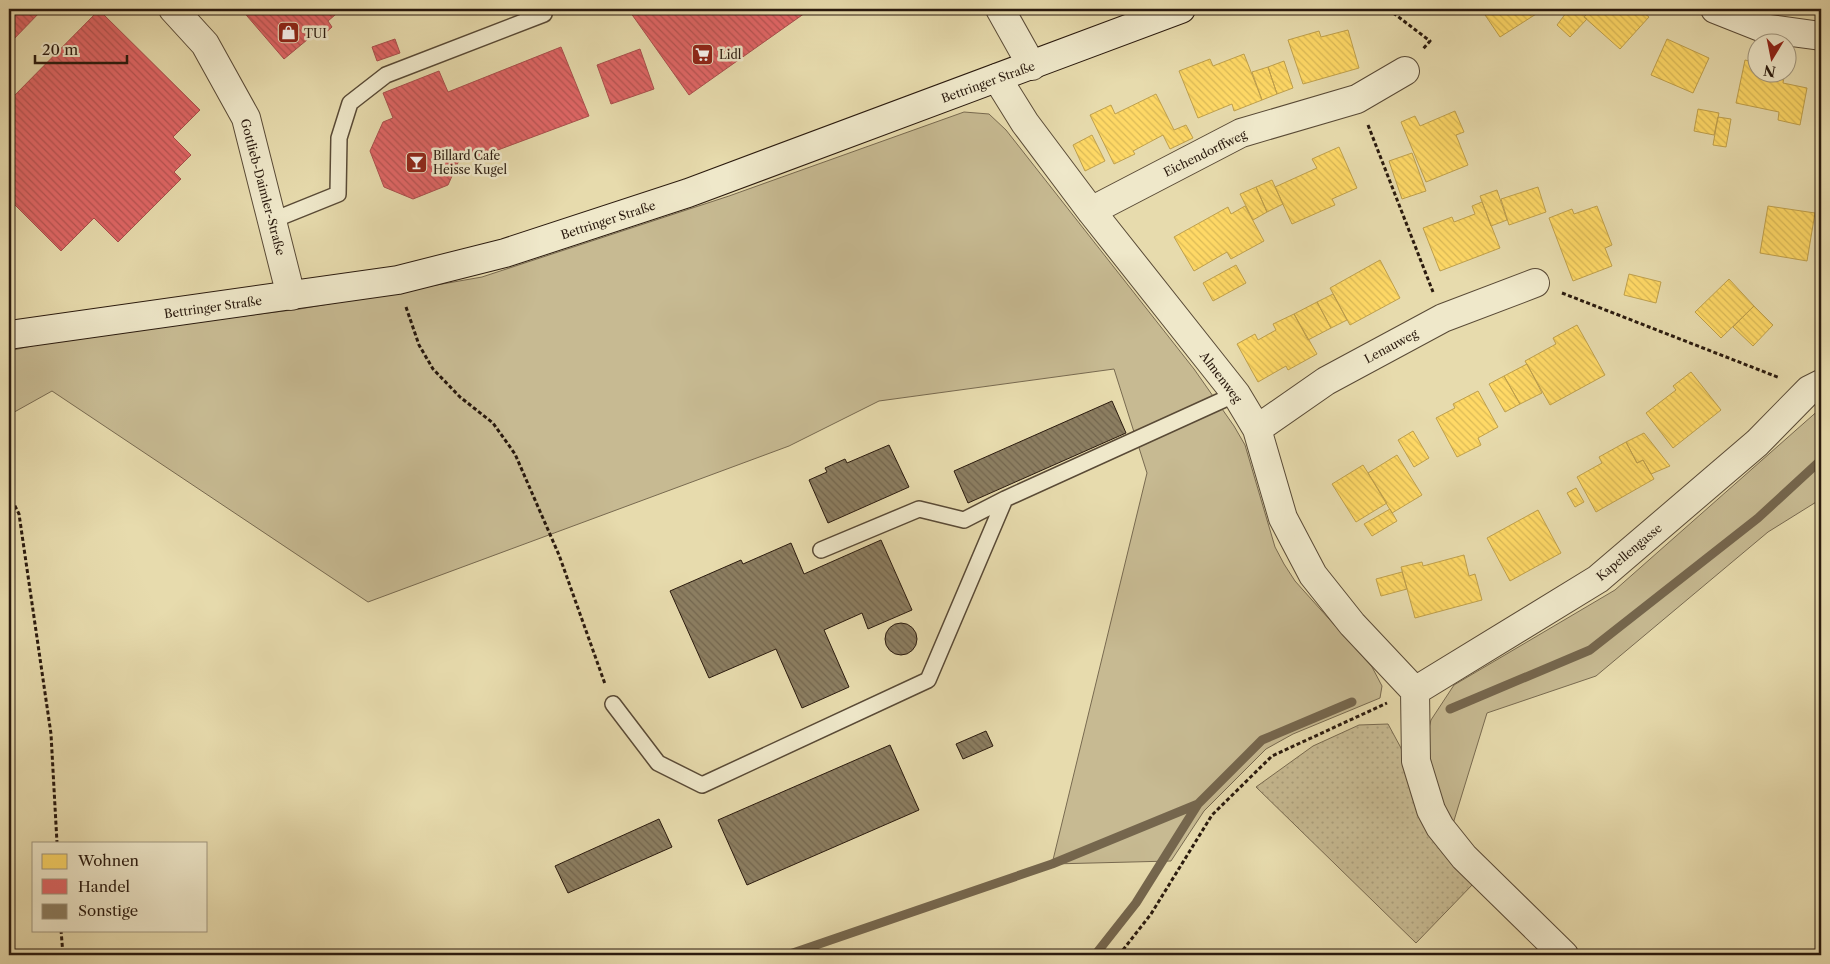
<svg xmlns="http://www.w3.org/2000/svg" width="1830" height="964" font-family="'Libre Caslon Text',serif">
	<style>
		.grass { fill: #c7ba92; stroke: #786a50 }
		.garden { fill: url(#garden-dots); stroke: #786a50 }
		.homes { fill: url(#homes-back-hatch); stroke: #bfa04c }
		.shops { fill: url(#shops-back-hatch); stroke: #a94f4c }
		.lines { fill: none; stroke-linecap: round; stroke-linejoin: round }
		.stream { stroke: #75664d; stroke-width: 9 }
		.building { fill: url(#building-back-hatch); stroke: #2a1a0e }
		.lane-casing { stroke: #594a36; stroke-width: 18 }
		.street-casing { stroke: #594a36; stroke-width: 30 }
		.secondary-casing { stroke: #2a1a0e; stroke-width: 30 }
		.path { stroke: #2a1a0e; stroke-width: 3; stroke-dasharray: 4 2.5; stroke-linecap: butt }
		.lane { stroke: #efe8ca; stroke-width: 15 }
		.street { stroke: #efe8ca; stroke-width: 28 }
		.secondary { stroke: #efe8ca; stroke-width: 28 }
		.labels { text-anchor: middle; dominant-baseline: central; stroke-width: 5; stroke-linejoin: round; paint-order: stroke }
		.poi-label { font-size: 12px; fill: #2a1a0e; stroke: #efe8ca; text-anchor: start }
		.street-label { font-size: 12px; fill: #2a1a0e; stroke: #efe8ca }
	</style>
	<defs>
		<pattern id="garden-dots" width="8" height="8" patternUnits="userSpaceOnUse" patternTransform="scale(1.25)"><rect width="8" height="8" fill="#c7ba92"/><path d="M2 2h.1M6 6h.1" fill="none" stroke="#ab9f7d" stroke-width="1.8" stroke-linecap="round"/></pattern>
		<pattern id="homes-back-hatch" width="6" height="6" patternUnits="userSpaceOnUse" patternTransform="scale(1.25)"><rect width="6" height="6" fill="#ffd966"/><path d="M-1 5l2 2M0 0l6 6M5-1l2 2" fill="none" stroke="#dbba57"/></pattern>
		<pattern id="shops-back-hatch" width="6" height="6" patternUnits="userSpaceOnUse" patternTransform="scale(1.25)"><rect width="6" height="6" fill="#e06666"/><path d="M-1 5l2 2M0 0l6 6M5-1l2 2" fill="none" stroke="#b65352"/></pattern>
		<pattern id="building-back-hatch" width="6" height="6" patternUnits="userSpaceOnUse" patternTransform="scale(1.25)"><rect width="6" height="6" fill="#8c7e61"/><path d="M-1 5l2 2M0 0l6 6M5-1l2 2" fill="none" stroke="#73664e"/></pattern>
	</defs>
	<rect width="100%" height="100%" fill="#e7dbad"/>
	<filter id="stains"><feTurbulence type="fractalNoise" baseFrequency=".004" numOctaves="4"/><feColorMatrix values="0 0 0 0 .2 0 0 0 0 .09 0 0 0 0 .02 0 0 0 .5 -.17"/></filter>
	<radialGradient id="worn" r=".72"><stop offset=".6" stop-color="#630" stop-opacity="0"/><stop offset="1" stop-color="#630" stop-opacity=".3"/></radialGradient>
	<path class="grass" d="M964 112 989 114 1006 130 1194 369 1234 426 1245 445 1275 547 1284 564 1295 581 1372 667 1382 686 1380 698 1293 734 1266 749 1204 811 1171 861 1052 864 1147 473 1114 369 879 401 789 446 368 602 52 391 9 415V351L67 338 300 309 482 277 729 196Z
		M1821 408V499L1768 532 1596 676 1487 713 1452 827 1423 752 1431 720 1454 685 1615 590Z"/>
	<path class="garden" d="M1388 724 1401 748 1421 821 1442 850 1474 883 1416 943 1256 787 1313 746 1359 725Z"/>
	<path class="homes" d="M1481 9H1544L1500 37Z
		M1569 9H1591L1584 17 1587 19 1570 37 1557 25Z
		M1591 9H1639L1649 17 1620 49 1584 17Z
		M1348 30 1359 68 1303 84 1288 40 1319 31 1321 37Z
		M1667 39 1709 58 1693 93 1651 75Z
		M1244 54 1262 100 1234 111 1232 104 1198 118 1179 71 1210 59 1213 66Z
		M1745 60 1758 63V72H1785L1783 83 1807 88 1800 125 1778 120 1779 112 1736 103Z
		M1284 61 1293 88 1277 94 1268 67Z
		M1268 67 1277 94 1262 100 1252 72Z
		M1156 94 1174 130 1186 125 1193 138 1170 149 1163 135 1133 151 1135 154 1114 164 1090 115 1111 105 1115 114Z
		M1698 109 1719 113 1714 135 1694 131Z
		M1455 111 1464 132 1456 135 1468 165 1426 182 1401 122 1415 116 1420 126Z
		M1718 117 1731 119 1726 147 1713 145Z
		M1092 135 1105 161 1085 171 1073 145Z
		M1339 147 1357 188 1332 199 1335 205 1292 224 1275 187 1317 168 1312 159Z
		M1412 153 1426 191 1402 199 1389 161Z
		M1272 180 1283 204 1267 212 1256 187Z
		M1256 187 1267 212 1253 220 1240 194Z
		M1538 187 1546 212 1509 225 1501 199Z
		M1497 190 1507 220 1491 226 1480 196Z
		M1482 202 1500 248 1440 271 1423 228 1452 217 1454 222 1475 214 1472 206Z
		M1245 206 1264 241 1231 259 1227 252 1194 271 1174 237 1228 207 1231 214Z
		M1597 206 1612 245 1605 248 1612 266 1573 281 1549 218 1572 209 1574 214Z
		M1768 206 1815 213 1807 261 1760 253Z
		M1380 260 1400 298 1350 325 1330 288Z
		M1236 265 1246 283 1213 301 1203 283Z
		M1629 274 1661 282 1656 303 1624 295Z
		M1729 279 1754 306 1721 338 1695 312Z
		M1333 294 1347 320 1331 328 1317 302Z
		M1317 302 1331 328 1308 340 1294 314Z
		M1754 306 1773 325 1753 346 1733 327Z
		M1294 314 1317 354 1288 370 1286 366 1258 382 1237 344 1255 334 1258 340 1276 330 1273 324Z
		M1577 325 1605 375 1550 405 1525 361 1556 344 1553 338Z
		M1527 364 1542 393 1520 404 1504 376Z
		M1691 372 1721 410 1673 448 1646 413 1676 390 1673 386Z
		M1504 376 1520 404 1505 412 1489 384Z
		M1478 391 1498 427 1478 438 1481 445 1457 457 1436 418 1455 408 1453 404Z
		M1413 431 1429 458 1414 467 1398 440Z
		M1644 433 1670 466 1651 474 1643 460 1637 463 1626 442Z
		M1626 442 1637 463 1643 460 1654 479 1596 512 1577 477 1602 463 1599 457Z
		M1397 455 1422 495 1392 513 1368 473Z
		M1363 465 1387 503 1356 522 1332 484Z
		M1576 488 1584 502 1575 507 1567 493Z
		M1390 509 1397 521 1372 536 1364 524Z
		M1538 510 1561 553 1510 581 1487 538Z
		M1464 555 1469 576 1475 574 1482 600 1415 618 1401 567 1422 562 1423 566Z
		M1402 572 1407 589 1381 596 1376 579Z"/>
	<path class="shops" d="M9 9H43L9 44Z
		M241 9H342L328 21 332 27 323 35 319 30 284 59Z
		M628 9H802L805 13 689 95Z
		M99 10 200 110 173 137 191 155 174 172 181 179 118 242 94 218 61 251 9 199V101Z
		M395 39 400 53 377 61 372 47Z
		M561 47 589 116 471 160 461 156 448 185 413 199 384 187 370 151 383 122 393 118 383 93 439 71 448 92Z
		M640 49 654 89 611 104 597 65Z"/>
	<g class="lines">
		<path class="stream" d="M1450 709 1590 650 1758 518 1821 460
			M787 955 1052 864 1198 804
			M1095 955 1136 903 1198 804 1262 740 1352 702"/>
	</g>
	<path class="building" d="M1112 401 1126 433 968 503 954 471Z
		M889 445 909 487 828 523 809 480 827 472 825 468 845 459 847 463Z
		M881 540 912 610 868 629 862 613 824 630 849 687 802 708 776 649 709 678 670 591 741 560 743 564 791 543 804 574Z
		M885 639a16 16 0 1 1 32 0a16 16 0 1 1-32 0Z
		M986 731 993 746 963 759 956 744Z
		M890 745 919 810 747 885 718 820Z
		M659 819 672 847 568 893 555 866Z"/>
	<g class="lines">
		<defs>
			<path id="lane" d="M271 221 338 194 339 138 350 103 386 75 544 14
				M821 550 919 509 964 520 1005 499
				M613 704 658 763 702 785 928 680 1005 499 1236 394"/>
			<path id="street" d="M173 9 205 44 246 118 291 296
				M1000 9 1032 66
				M1715 9 1763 28 1821 36
				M997 78 1025 123 1091 211 1236 394 1257 429 1283 518 1313 575 1352 624 1415 691
				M1091 211 1241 133 1357 99 1405 71
				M1257 429 1326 381 1443 318 1535 283
				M1415 691 1598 579 1757 443 1809 390 1821 384
				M1415 691 1416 761 1431 810 1440 827 1464 857 1564 955"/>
			<path id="secondary" d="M9 335 398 280 505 253 688 193 1181 9"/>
		</defs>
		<use href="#lane" class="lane-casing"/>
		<use href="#street" class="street-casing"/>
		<use href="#secondary" class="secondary-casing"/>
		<path class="path" d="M1388 9 1430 41 1423 49
			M1368 125 1433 292
			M1562 293 1780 378
			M406 307 419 345 433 369 460 397 493 423 515 454 559 555 605 684
			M9 494 19 514 51 734 57 843
			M61 930 63 955
			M1119 955 1151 914 1212 815 1272 756 1387 703"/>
		<use href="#lane" class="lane"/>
		<use href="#street" class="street"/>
		<use href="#secondary" class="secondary"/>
	</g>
	<defs>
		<symbol id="shop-square" viewBox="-11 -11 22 22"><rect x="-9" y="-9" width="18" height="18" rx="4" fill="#8f2418" stroke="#efe8ca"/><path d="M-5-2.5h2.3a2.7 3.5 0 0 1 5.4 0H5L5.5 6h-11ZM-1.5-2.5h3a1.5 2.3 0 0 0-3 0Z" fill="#fff"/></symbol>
		<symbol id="supermarket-square" viewBox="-11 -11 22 22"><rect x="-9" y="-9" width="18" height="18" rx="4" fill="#8f2418" stroke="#efe8ca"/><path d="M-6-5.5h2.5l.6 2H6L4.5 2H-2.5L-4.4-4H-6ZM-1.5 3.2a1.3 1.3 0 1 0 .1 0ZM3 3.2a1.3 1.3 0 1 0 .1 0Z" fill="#fff"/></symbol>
		<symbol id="bar-square" viewBox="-11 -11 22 22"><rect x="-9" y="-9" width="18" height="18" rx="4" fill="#8f2418" stroke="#efe8ca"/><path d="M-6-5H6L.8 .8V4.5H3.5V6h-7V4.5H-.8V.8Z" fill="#fff"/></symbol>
	</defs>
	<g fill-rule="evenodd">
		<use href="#shop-square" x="276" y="20" width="25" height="25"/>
		<use href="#supermarket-square" x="690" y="42" width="25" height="25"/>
		<use href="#bar-square" x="404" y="150" width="25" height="25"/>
	</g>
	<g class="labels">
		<g class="poi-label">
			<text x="304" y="33">TUI</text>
			<text x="719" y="54">Lidl</text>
			<text x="433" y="155">Billard Cafe<tspan x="433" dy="14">Heisse Kugel</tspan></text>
		</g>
		<g class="street-label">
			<text transform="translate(988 82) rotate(-20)">Bettringer Straße</text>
			<text transform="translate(1205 153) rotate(-26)">Eichendorffweg</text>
			<text transform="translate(263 187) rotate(75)">Gottlieb-Daimler-Straße</text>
			<text transform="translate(608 220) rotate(-18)">Bettringer Straße</text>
			<text transform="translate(213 307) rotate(-8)">Bettringer Straße</text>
			<text transform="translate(1391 346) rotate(-28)">Lenauweg</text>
			<text transform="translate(1221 377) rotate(53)">Almenweg</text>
			<text transform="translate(1629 552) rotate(-40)">Kapellengasse</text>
		</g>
	</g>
	<rect width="1830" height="964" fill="none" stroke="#e7dbad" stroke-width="30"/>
	<rect x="10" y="10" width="1810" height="944" fill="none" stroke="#2a1a0e" stroke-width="2.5"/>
	<rect x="15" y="15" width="1800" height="934" fill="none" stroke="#2a1a0e"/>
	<rect x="32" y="842" width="175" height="90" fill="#efe8ca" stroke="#a0967f"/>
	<rect x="42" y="854" width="25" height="15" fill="#ffd966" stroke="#a0967f"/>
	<text x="78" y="866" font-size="15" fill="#2a1a0e">Wohnen</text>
	<rect x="42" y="879" width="25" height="15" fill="#e06666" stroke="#a0967f"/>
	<text x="78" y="892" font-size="15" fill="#2a1a0e">Handel</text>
	<rect x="42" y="904" width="25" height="15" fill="#8c7e61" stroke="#a0967f"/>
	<text x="78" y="916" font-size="15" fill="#2a1a0e">Sonstige</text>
	<g transform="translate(1772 58) rotate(190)"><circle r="24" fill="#efe8ca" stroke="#a0967f"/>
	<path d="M0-4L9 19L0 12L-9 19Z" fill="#8f2418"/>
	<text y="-8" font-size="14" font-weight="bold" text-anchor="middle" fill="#2a1a0e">N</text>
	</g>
	<path d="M35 55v8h92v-8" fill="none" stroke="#2a1a0e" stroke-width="2.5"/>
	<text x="42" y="55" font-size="15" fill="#2a1a0e" stroke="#efe8ca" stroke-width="4" paint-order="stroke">20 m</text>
	<rect width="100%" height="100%" filter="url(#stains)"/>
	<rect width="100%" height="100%" fill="url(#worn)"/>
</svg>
